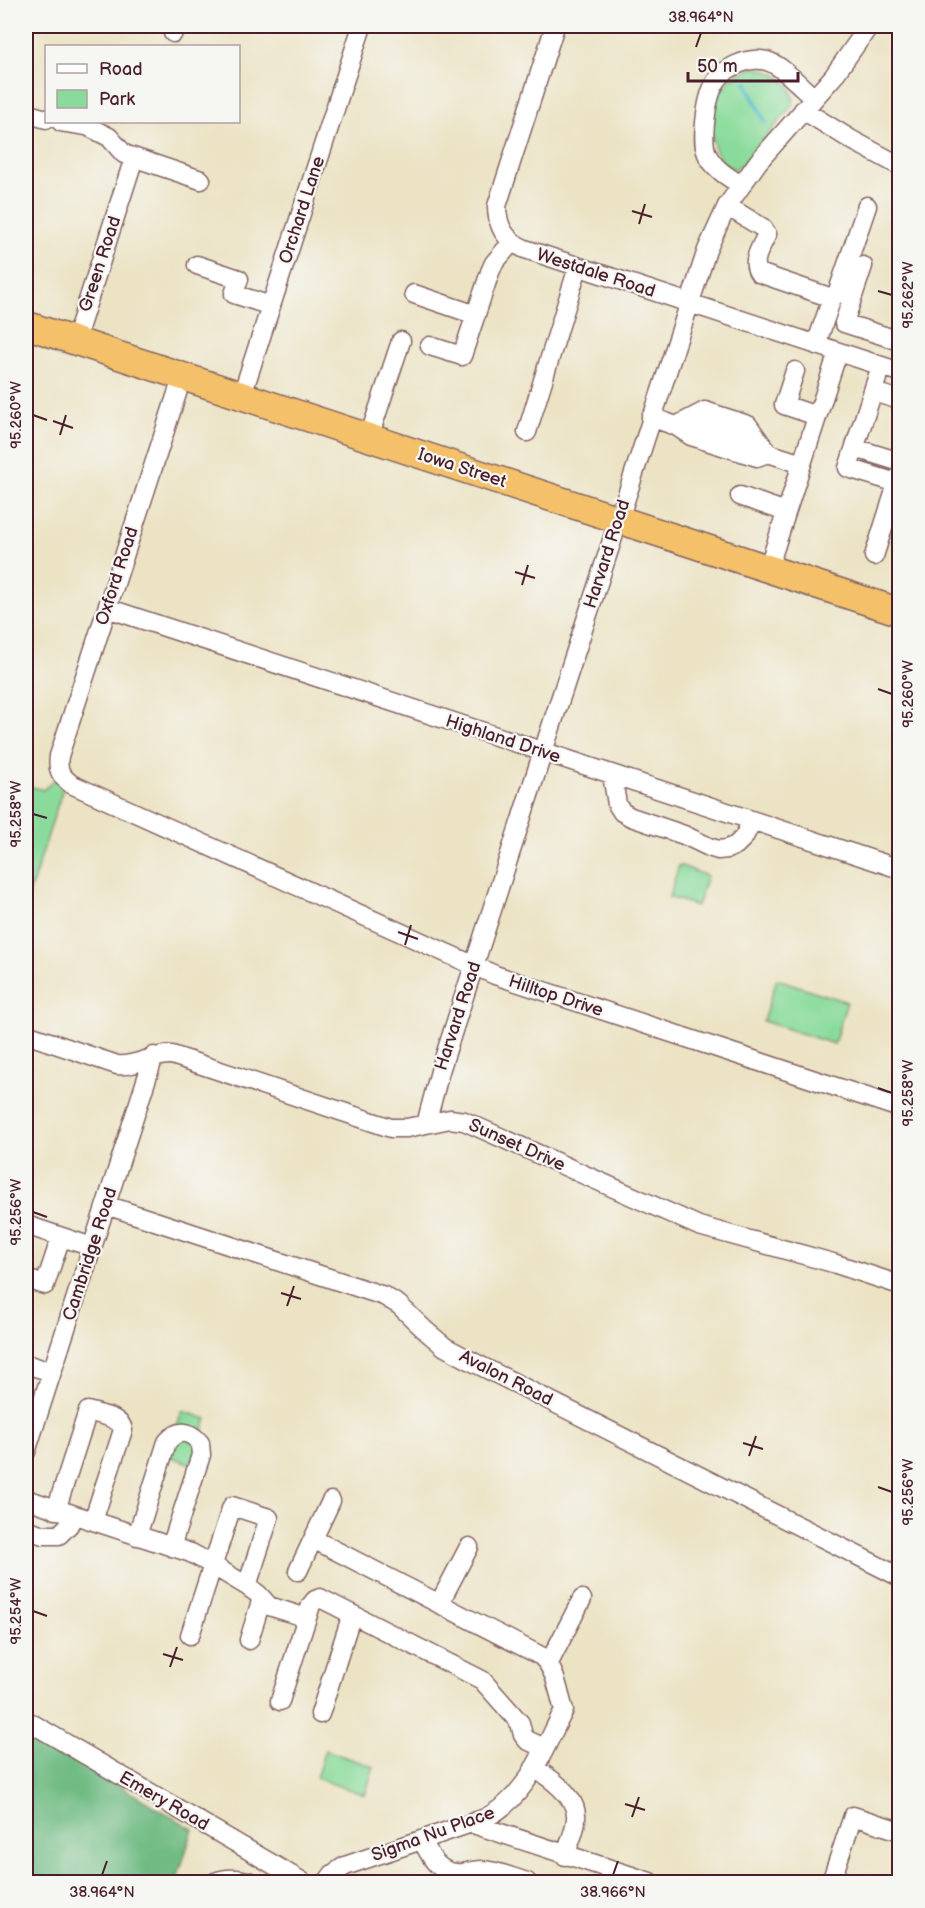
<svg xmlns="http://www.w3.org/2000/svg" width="925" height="1908" font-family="'Balsamiq Sans',sans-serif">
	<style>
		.green { fill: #8adb9b; stroke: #6a7d63; stroke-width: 1.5 }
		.forest { fill: #6fbb83; stroke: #5c6d57; stroke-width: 1.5 }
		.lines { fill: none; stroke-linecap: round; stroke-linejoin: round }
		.stream { stroke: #4db7ca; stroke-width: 4.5 }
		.minor-casing { stroke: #836461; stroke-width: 21 }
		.highway-casing { stroke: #836461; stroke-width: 30 }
		.minor { stroke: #fff; stroke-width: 18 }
		.highway { stroke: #f4c16a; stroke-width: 27 }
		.ticks { fill: none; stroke: #4a1f2b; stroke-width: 2 }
		.labels { text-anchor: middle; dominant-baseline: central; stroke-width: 4.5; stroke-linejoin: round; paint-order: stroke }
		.street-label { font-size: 18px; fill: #4a1f2b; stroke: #f6f6f2 }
		.neatline { fill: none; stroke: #4a1f2b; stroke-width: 2 }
		.ticks-label { font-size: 15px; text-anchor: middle; fill: #4a1f2b }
	</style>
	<rect width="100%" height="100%" fill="#f6f6f2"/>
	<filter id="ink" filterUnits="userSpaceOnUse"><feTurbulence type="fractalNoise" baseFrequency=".0167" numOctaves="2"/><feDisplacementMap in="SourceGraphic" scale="12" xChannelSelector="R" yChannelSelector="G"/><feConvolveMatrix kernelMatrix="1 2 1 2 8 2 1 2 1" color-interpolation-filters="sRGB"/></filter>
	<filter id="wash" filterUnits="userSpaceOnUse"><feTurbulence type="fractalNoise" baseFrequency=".008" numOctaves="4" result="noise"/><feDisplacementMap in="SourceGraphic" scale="24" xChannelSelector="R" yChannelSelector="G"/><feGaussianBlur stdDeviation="1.35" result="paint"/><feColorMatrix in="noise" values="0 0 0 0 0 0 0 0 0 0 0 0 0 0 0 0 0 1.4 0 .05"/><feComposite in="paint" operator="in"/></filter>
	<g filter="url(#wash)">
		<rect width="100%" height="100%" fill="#ece3c4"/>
		<path class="green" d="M753 68C772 69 796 83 793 105L742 164 735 169C703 158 709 107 725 85 732 76 742 72 753 68Z
			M55 779 63 788 26 904V785L43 790Z
			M679 865 707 876 697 906 669 897Z
			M777 979 847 1002 834 1044 763 1021Z
			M182 1411 207 1419 192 1464 168 1456Z
			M325 1750 374 1767 365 1795 316 1778Z"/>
		<path class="forest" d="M26 1731 193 1829 176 1882H26Z"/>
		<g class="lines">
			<path class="stream" d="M746 83 765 122"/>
		</g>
	</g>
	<g filter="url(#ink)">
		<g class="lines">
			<defs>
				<path id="minor" d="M555 26 497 206C497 227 506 241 525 249L900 372
					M173 33 175 26
					M803 110 850 139 900 166
					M26 113 46 119
					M61 122 87 126 109 137 124 154 201 180
					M741 185C728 177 714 169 707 154 703 145 704 133 705 123 706 111 708 98 713 87 721 68 748 56 767 61 782 65 802 88 814 98
					M727 206 763 228 767 234C762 246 750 261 759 273L832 298 816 345
					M197 265 239 279 234 294 271 306
					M863 266 844 323 900 341
					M414 294 476 315
					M832 298 837 294 867 206
					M75 341 134 158
					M430 346 462 356 490 272 494 263 512 242
					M881 366 848 468 897 483
					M795 371 784 405 817 416
					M183 375 59 756C57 770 60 775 71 784L495 975 900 1108
					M873 392 900 400
					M242 395 362 26
					M651 417 676 426 705 411 748 425 768 453 802 464
					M682 424 696 422 761 443
					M676 426 691 436 757 457 768 453
					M527 432 578 267
					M369 437 401 341
					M855 448 900 462
					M740 496 786 512
					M874 556 900 475
					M768 569 838 352
					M107 608 900 869
					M612 775 617 804 622 812 631 817 684 835 709 847 718 850 727 849 736 845 744 837 752 821
					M26 1034 117 1065C137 1067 151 1054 172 1055L391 1128H407L450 1119 464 1121 699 1226 833 1263 900 1285
					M426 1124 440 1071 538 767 707 250 727 206 758 162 833 77 869 26
					M106 1205 384 1296 399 1305 426 1331 445 1347 477 1364 900 1577
					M26 1227 29 1226 92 1247
					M26 1279 45 1285 61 1237
					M26 1364 51 1372
					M26 1452 154 1056
					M26 1499 191 1553 202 1559 247 1586 258 1594 269 1606 307 1618
					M56 1510 88 1411C100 1415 121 1417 123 1430L93 1521
					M26 1529 43 1535H59L69 1525 73 1515
					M137 1536 167 1442C178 1429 189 1430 200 1443L201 1455 171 1547
					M313 1539 541 1656C556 1669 558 1691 564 1710 543 1750 527 1799 483 1819L345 1866 333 1874 327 1882
					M298 1571 331 1501
					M439 1604 469 1547
					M190 1635 232 1506 269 1518 247 1586
					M249 1640 262 1598
					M549 1663 582 1599
					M280 1701 311 1605 315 1600 320 1598 482 1680 520 1723 523 1735 527 1740 544 1748
					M320 1714 352 1614
					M26 1720 303 1882
					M534 1768C549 1777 575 1795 576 1815 577 1828 569 1843 565 1856
					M470 1823 650 1882
					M422 1840C431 1858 439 1875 462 1873 469 1872 475 1870 481 1870 496 1870 513 1878 527 1882
					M215 1882C227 1877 239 1878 251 1882
					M831 1882 853 1816 900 1831"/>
				<path id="highway" d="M26 325 900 612"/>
			</defs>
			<use href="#minor" class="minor-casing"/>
			<use href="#highway" class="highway-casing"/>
			<use href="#minor" class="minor"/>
			<use href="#highway" class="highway"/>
		</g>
	</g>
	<path class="ticks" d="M696 47 701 33M632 211 652 217M639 224 645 204M878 291 892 295M33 415 47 420M53 421 73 428M60 435 66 415M515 572 535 578M522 585 528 565M878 689 892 694M33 814 47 818M398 932 418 939M405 945 411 925M878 1088 892 1093M33 1212 47 1217M281 1293 301 1299M287 1306 294 1286M743 1443 763 1449M749 1456 756 1436M878 1487 892 1492M33 1611 47 1616M163 1654 183 1660M170 1667 177 1647M625 1804 645 1810M632 1817 639 1797M102 1875 107 1861M613 1875 618 1861"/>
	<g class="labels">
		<g class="street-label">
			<text transform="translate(302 210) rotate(-72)">Orchard Lane</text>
			<text transform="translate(100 264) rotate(-72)">Green Road</text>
			<text transform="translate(596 273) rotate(18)">Westdale Road</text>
			<text transform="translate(462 468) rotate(18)">Iowa Street</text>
			<text transform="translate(607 554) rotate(-72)">Harvard Road</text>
			<text transform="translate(117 576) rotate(-72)">Oxford Road</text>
			<text transform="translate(503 739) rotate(18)">Highland Drive</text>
			<text transform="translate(556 996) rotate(18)">Hilltop Drive</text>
			<text transform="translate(458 1016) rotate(-72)">Harvard Road</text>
			<text transform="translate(517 1145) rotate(24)">Sunset Drive</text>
			<text transform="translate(90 1254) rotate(-72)">Cambridge Road</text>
			<text transform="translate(506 1378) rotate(27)">Avalon Road</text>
			<text transform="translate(164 1801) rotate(30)">Emery Road</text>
			<text transform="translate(433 1834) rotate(-20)">Sigma Nu Place</text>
		</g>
	</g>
	<rect width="925" height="1908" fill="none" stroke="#f6f6f2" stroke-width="66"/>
	<rect x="45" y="45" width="195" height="78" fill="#f6f6f2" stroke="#b1a0a2" stroke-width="1.5"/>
	<rect x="57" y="64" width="30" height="9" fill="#ffffff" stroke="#b1a0a2" stroke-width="1.5"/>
	<text x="99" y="75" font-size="18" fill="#4a1f2b">Road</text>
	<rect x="57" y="90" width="30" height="18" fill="#8adb9b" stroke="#b1a0a2" stroke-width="1.5"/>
	<text x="99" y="105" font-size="18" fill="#4a1f2b">Park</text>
	<path d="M688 72v9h110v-9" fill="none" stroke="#4a1f2b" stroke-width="3"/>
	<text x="697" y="72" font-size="18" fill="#4a1f2b" stroke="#f6f6f2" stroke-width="4.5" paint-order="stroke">50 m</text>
	<rect x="33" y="33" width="859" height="1842" class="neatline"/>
	<g class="ticks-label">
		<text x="701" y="22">38.964°N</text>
		<text transform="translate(908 295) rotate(-90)" y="5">95.262°W</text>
		<text transform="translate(16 415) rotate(-90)" y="5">95.260°W</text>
		<text transform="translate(908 694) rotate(-90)" y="5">95.260°W</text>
		<text transform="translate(16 814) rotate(-90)" y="5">95.258°W</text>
		<text transform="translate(908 1093) rotate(-90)" y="5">95.258°W</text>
		<text transform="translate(16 1212) rotate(-90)" y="5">95.256°W</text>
		<text transform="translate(908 1492) rotate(-90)" y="5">95.256°W</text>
		<text transform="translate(16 1611) rotate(-90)" y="5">95.254°W</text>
		<text x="102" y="1897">38.964°N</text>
		<text x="613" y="1897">38.966°N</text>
	</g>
</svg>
